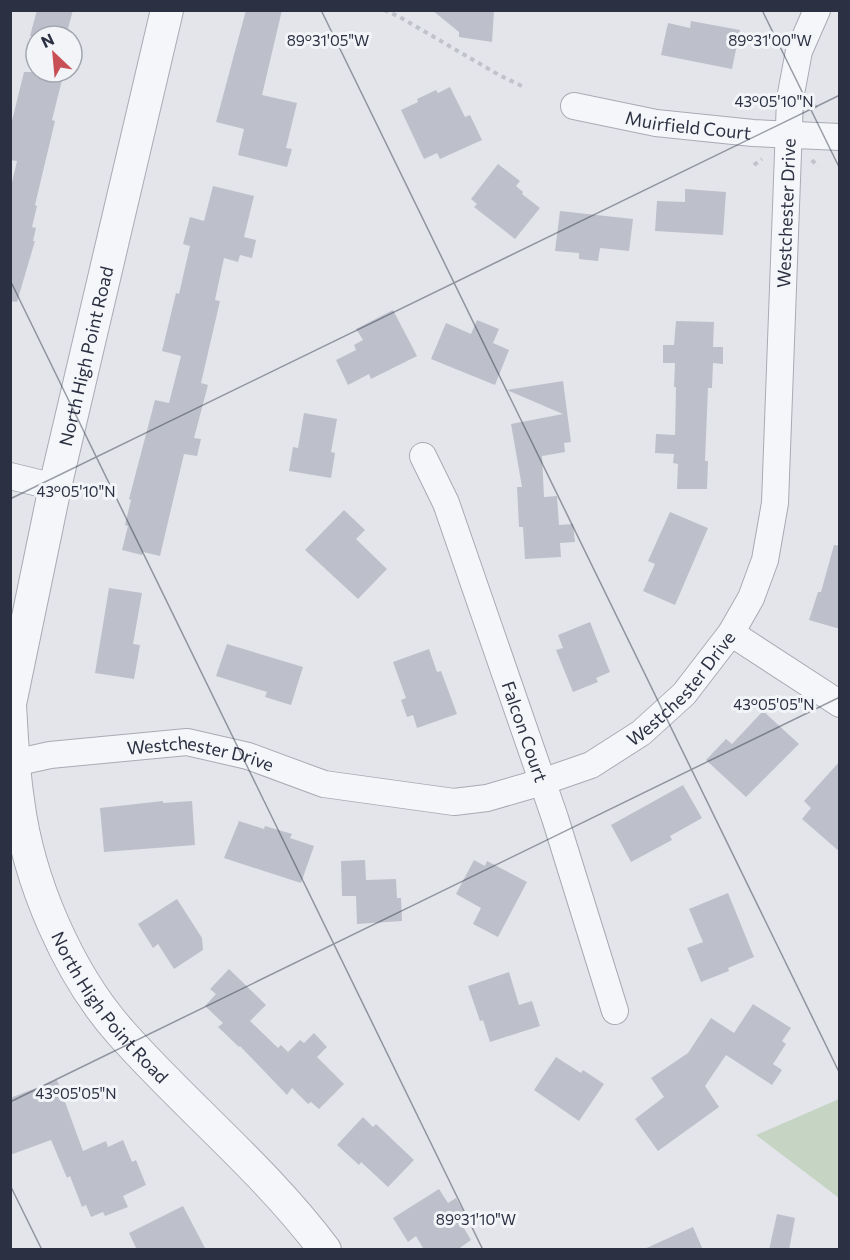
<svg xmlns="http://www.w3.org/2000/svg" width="850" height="1260" font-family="Commissioner,sans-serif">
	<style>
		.green { fill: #c6d4c4 }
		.building { fill: #bdc0ca }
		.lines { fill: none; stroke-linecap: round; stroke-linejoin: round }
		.minor-casing { stroke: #a8abb4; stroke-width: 28 }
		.tertiary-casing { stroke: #a8abb4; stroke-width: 34 }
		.path { stroke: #c0c3c9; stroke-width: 4; stroke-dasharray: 4.5 4.5; stroke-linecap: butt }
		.minor { stroke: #f5f6f9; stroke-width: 26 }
		.tertiary { stroke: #f5f6f9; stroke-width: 32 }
		.ticks { fill: none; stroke: #2b3142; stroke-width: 1.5; stroke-opacity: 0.45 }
		.labels { text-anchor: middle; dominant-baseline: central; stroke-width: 6; stroke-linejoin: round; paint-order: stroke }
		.street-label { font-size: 18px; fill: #2b3142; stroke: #f2f4f8 }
		.ticks-label { font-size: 15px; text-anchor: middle; fill: #2b3142; stroke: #f2f4f8; stroke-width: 6; stroke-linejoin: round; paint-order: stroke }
	</style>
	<rect width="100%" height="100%" fill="#e3e5ea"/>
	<path class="green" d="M839 1099V1198L756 1135Z"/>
	<path class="building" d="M37 10H73L66 36H30Z
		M246 10H282L262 95 297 103 286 148 292 149 287 167 238 155 244 129 216 122Z
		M432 10H494L492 42 459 37V32Z
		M691 21 740 30 732 69 661 55 668 23 690 28Z
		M24 72H64L52 120 55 121 35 205 37 206 32 227 36 228 33 241H35L17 302 10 301V191L17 161 10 160V129Z
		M450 87 465 117 470 115 482 140 440 159 437 153 424 159 401 110 418 102 417 99 436 90 438 93Z
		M498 164 520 181 516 186 523 192 522 194 540 208 515 239 474 207 477 204 471 199Z
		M213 186 254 196 244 237 256 240 252 258 240 255 238 262 224 258 215 300 220 301 201 383 208 385 194 438 201 439 197 456 184 454 160 556 143 552 142 555 122 550 128 526 125 525 131 500 129 499 155 400 169 403 181 356 162 351 176 293 179 294 190 246 183 244 190 217 204 221Z
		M685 189 726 192 723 235 655 231 657 201 685 202Z
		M560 211 633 219 629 251 600 248 598 261 579 259V253L555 251Z
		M393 310 417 356 371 379 369 374 348 385 336 360 356 350 354 345 363 340 356 329Z
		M477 320 499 329 493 343 509 350 495 385 431 359 446 323 471 334Z
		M676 321 714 322 713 347H723V364L713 363 712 388H708L705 461H708L707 489H677L678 464 673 463 674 454 655 453 656 434 675 435 676 387H674L675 363H663V345H674Z
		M563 381 571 442 564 443 565 452 542 456 544 497 557 496 559 525 573 524 575 542 560 543 561 557 525 559 523 527H519L517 487H522L511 424 563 414 507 390Z
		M304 413 337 419 331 452 335 453 331 478 289 471 293 447 298 448Z
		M344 510 365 530 356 539 387 569 358 599 305 550Z
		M670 512 708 528 675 605 643 591 655 564 648 561Z
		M834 545 840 546V629L809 620 818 592H821Z
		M109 588 142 593 133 644 140 645 134 679 95 673Z
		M590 622 610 672 596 678 598 682 573 692 556 650 563 648 558 635Z
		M227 644 303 667 291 705 265 697 267 692 216 676Z
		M429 649 437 672 441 671 457 714 417 728 413 715 407 717 401 700 406 698 393 662Z
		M763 711 799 744 746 797 706 760 726 739 732 744Z
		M840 761V852L802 819 811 808 804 801Z
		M683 785 702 818 670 836 672 840 631 862 611 825Z
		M163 801V803L192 801 195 845 104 852 100 808Z
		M239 821 264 829 265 826 292 834 290 838 314 846 301 883 224 858Z
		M365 860 366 880 396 879 397 898H401L402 921 357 924 356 896H342L341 861Z
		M474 860 485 866 487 861 527 882 498 937 473 924 481 908 456 894Z
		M728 893 754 957 728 968 729 971 701 982 687 948 703 942 689 909Z
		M177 899 202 938 203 950 174 969 158 944 153 948 138 924Z
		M229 969 266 1005 250 1021 278 1048 281 1045 288 1052 300 1040 304 1043 314 1033 327 1047 317 1057 344 1084 319 1109 311 1102 308 1104 292 1088 287 1095 240 1046 239 1047 218 1027 223 1023 205 1006 216 994 210 989Z
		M509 972 519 1005 532 1001 540 1026 490 1042 483 1020 480 1021 468 986Z
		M753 1004 791 1028 782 1041 786 1044 773 1064 782 1070 772 1085 726 1055 705 1086 719 1107 658 1151 635 1119 664 1097 651 1078 688 1053 711 1018 734 1033Z
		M556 1057 581 1073 583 1070 604 1084 579 1121 534 1090Z
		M57 1080 83 1151 106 1141 108 1147 123 1140 132 1162 136 1160 146 1185 123 1196 128 1207 105 1216 103 1212 91 1217 86 1205 82 1207 70 1176 67 1178 51 1140 10 1155V1098Z
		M363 1117 373 1127 376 1124 414 1160 388 1187 361 1162 359 1165 337 1145Z
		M439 1189 448 1203 456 1198 465 1214 458 1218 471 1240 457 1250H424L416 1236 408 1242 393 1218Z
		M183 1206 206 1250H137L129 1233Z
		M777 1214 795 1218 789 1250H769Z
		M693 1227 703 1250H642Z"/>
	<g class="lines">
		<defs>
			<g id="minor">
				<path id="s1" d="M574 106 656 123 753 133 840 137"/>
				<path id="s2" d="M423 456 446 503 555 818 615 1011"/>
				<path d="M10 476 55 487"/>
				<path d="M731 633 840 704"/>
				<path id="s3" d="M14 763 50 755 187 742 248 756 324 784 454 802 487 798 542 782 591 765 641 733 684 694 731 633 751 598 765 560 775 503 790 99 799 51 817 10"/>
			</g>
			<g id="tertiary">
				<path id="s4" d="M10 704 55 487 167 10"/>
				<path id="s5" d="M10 705C12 737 13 768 18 800 28 880 68 974 122 1034 188 1108 265 1170 325 1250"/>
			</g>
		</defs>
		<use href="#minor" class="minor-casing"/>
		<use href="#tertiary" class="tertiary-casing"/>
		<path class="path" d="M384 10 398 16 499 75 526 88
			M813 108 820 103
			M812 160 818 167
			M754 165 762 159"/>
		<use href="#minor" class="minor"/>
		<use href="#tertiary" class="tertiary"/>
	</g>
	<path class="ticks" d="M321 10 840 1074M762 10 840 169M10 280 483 1250M10 499 840 95M10 1102 840 697M10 1185 42 1250"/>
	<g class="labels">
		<g class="street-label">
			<text stroke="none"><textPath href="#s1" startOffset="116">Muirfield Court</textPath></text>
			<text stroke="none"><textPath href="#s3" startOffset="1215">Westchester Drive</textPath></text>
			<text stroke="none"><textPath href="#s4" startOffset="356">North High Point Road</textPath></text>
			<text stroke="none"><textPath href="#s3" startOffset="711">Westchester Drive</textPath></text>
			<text stroke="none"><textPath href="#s2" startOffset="294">Falcon Court</textPath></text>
			<text stroke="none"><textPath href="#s3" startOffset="189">Westchester Drive</textPath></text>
			<text stroke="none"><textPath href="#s5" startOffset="326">North High Point Road</textPath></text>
		</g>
	</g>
	<g class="ticks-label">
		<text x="328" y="46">89°31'05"W</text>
		<text x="770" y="46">89°31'00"W</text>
		<text x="774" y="107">43°05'10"N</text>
		<text x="76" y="497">43°05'10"N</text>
		<text x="774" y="710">43°05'05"N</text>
		<text x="76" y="1099">43°05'05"N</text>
		<text x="476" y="1225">89°31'10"W</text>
	</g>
	<rect width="850" height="1260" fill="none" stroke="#2b3142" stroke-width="24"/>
	<g transform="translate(54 54) rotate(334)"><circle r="28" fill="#f2f4f8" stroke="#a2a6af" stroke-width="1.5"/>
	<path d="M0-4.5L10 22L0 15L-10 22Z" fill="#c84f53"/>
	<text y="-9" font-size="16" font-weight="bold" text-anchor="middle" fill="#2b3142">N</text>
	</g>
</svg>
